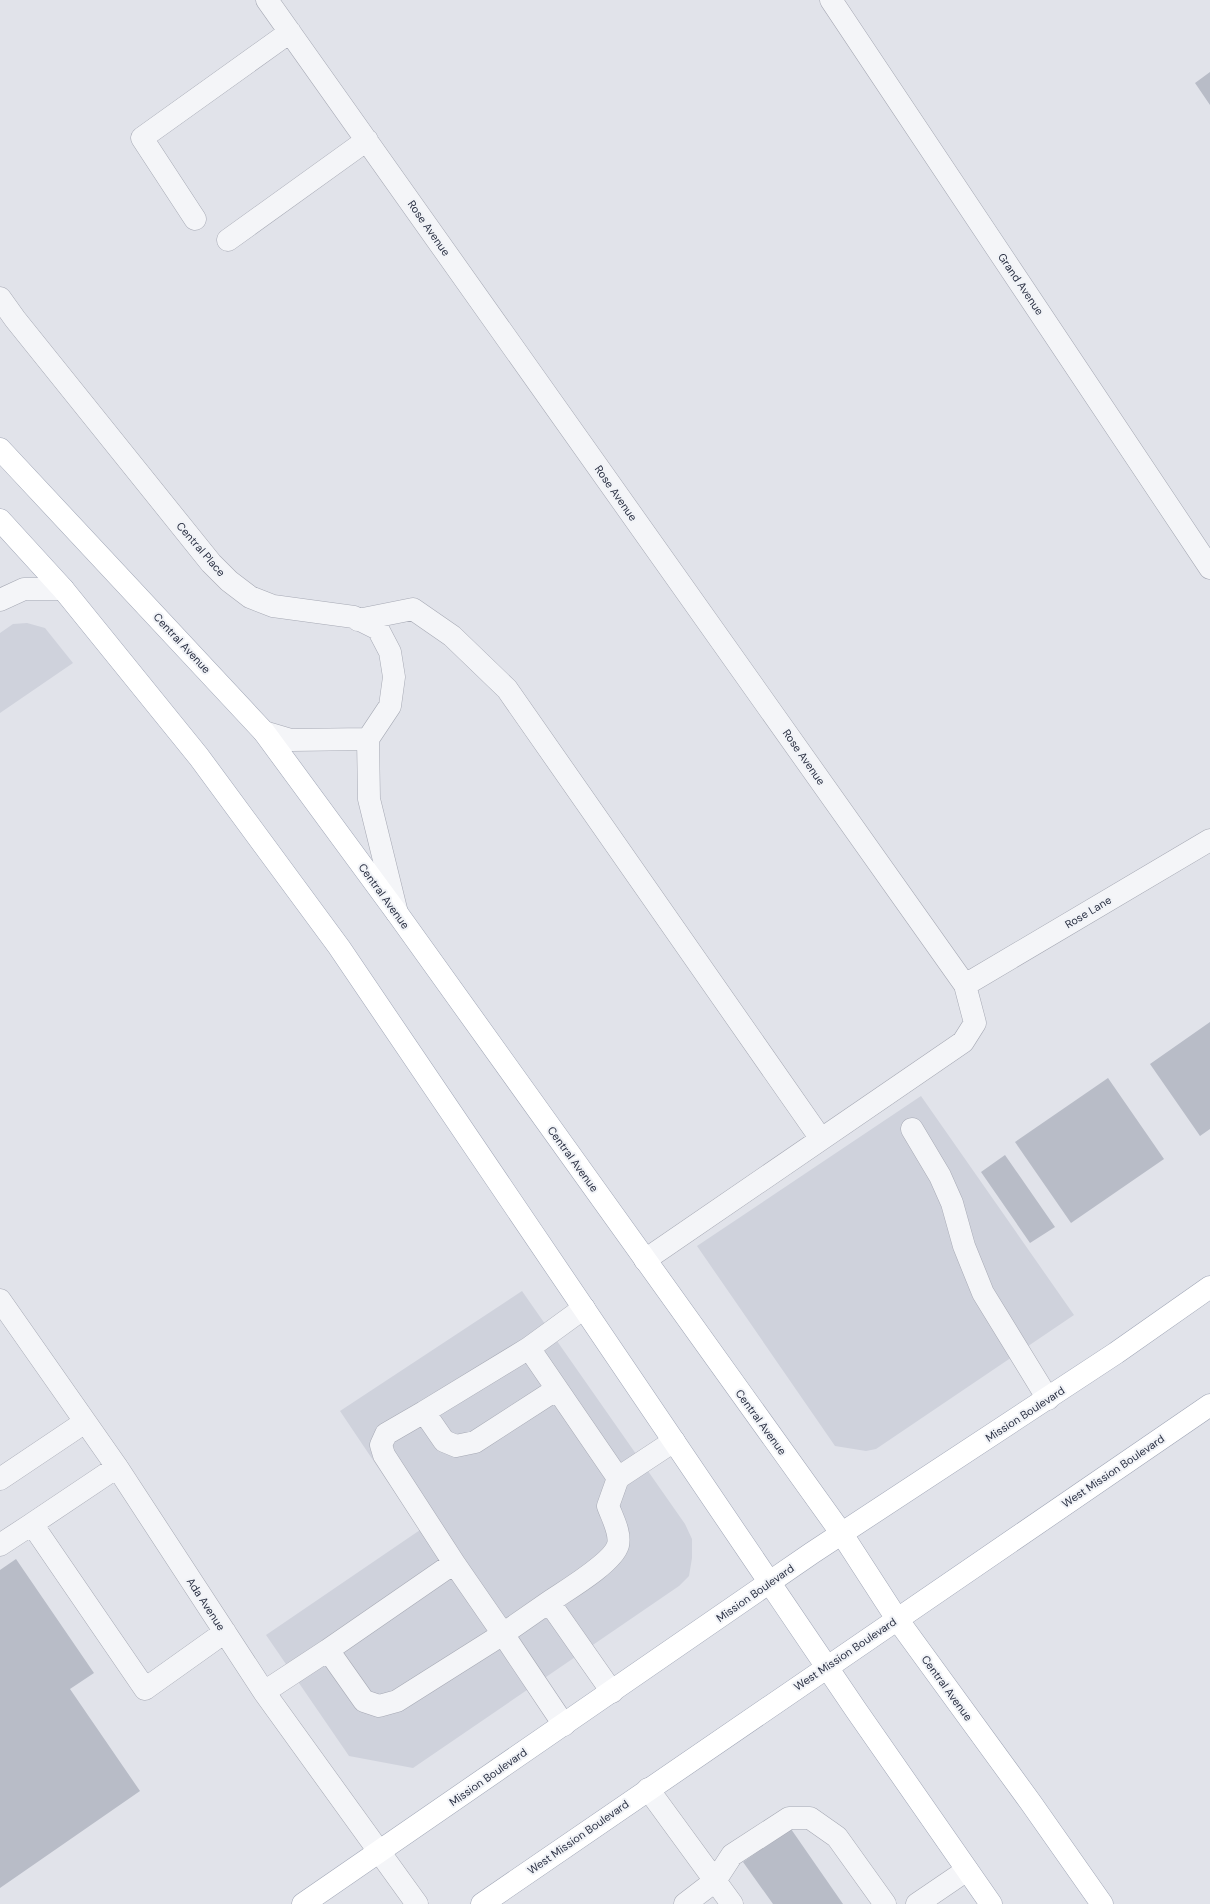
<svg xmlns="http://www.w3.org/2000/svg" width="1210" height="1904" font-family="'DM Sans',sans-serif">
	<style>
		.built { fill: #cfd2dc }
		.building { fill: #b8bcc7 }
		.lines { fill: none; stroke-linecap: round; stroke-linejoin: round }
		.minor-casing { stroke: #a6a9b4; stroke-width: 23 }
		.major-casing { stroke: #a0a6b6; stroke-width: 23 }
		.minor { stroke: #f4f5f8; stroke-width: 22 }
		.major { stroke: #fff; stroke-width: 22 }
		.labels { text-anchor: middle; dominant-baseline: central; stroke-width: 4; stroke-linejoin: round; paint-order: stroke }
		.street-label { font-size: 11px; fill: #292f42; stroke: #f1f3f7 }
	</style>
	<rect width="100%" height="100%" fill="#e1e3ea"/>
	<path class="built" d="M27 623 45 628 73 663 0 713V633L13 624Z
		M921 1096 1074 1315 876 1449 866 1451 835 1446 697 1246Z
		M522 1291 685 1524 692 1539V1558L689 1576 679 1586 413 1768 349 1756 266 1635 420 1530 340 1411Z"/>
	<path class="building" d="M1210 72V105L1195 83Z
		M1210 1022V1129L1200 1136 1150 1064Z
		M1108 1078 1164 1159 1071 1223 1015 1142Z
		M1005 1155 1055 1227 1030 1243 981 1172Z
		M16 1559 94 1673 70 1689 140 1791 0 1888V1570Z
		M791 1829 843 1904H773L743 1862Z"/>
	<g class="lines">
		<defs>
			<path id="minor" d="M267 0 965 985 975 1023 963 1042 645 1260
				M831 0 1210 568
				M195 219 142 138 290 32
				M228 240 367 140
				M0 298 15 319 211 563 229 581 250 597 273 606 354 617 378 629 390 652 394 677 390 706 368 739
				M0 600 24 589H63
				M358 620 413 609 452 636 507 689 821 1139
				M264 732 291 740 368 739
				M368 739 369 799 397 913
				M965 985 1210 840
				M912 1129 940 1176 952 1203 964 1246 983 1293 1048 1399
				M0 1300 117 1467 264 1692 417 1904
				M529 1348 618 1478 608 1506C612 1517 621 1533 618 1545 613 1563 565 1591 549 1602L612 1692
				M557 1389 475 1442 456 1446 444 1441 424 1412 529 1348 584 1308
				M424 1412 386 1434 381 1445 384 1455 454 1563
				M117 1467 32 1524 145 1689 225 1632
				M618 1478 674 1441
				M0 1479 85 1422
				M0 1545 32 1524
				M549 1602 503 1634 564 1725
				M264 1692 328 1650 454 1563 503 1634 397 1701 379 1706 364 1701 328 1650
				M648 1789 732 1904
				M685 1904 715 1881 732 1855 789 1818H810L837 1837 885 1904
				M917 1904 967 1870"/>
			<path id="major" d="M0 449 264 732 397 913 842 1534 897 1619 1031 1803 1102 1904
				M0 520 63 589 199 757 339 947 856 1710 991 1904
				M303 1904 812 1553 1116 1353 1210 1287
				M482 1904 1210 1405"/>
		</defs>
		<use href="#minor" class="minor-casing"/>
		<use href="#major" class="major-casing"/>
		<use href="#minor" class="minor"/>
		<use href="#major" class="major"/>
	</g>
	<g class="labels">
		<g class="street-label">
			<text transform="translate(429 228) rotate(55)">Rose Avenue</text>
			<text transform="translate(1021 284) rotate(56)">Grand Avenue</text>
			<text transform="translate(616 493) rotate(55)">Rose Avenue</text>
			<text transform="translate(201 549) rotate(49)">Central Place</text>
			<text transform="translate(182 643) rotate(47)">Central Avenue</text>
			<text transform="translate(804 757) rotate(55)">Rose Avenue</text>
			<text transform="translate(384 896) rotate(54)">Central Avenue</text>
			<text transform="translate(1088 912) rotate(-31)">Rose Lane</text>
			<text transform="translate(573 1159) rotate(54)">Central Avenue</text>
			<text transform="translate(1025 1414) rotate(-33)">Mission Boulevard</text>
			<text transform="translate(761 1422) rotate(54)">Central Avenue</text>
			<text transform="translate(1113 1471) rotate(-34)">West Mission Boulevard</text>
			<text transform="translate(755 1593) rotate(-35)">Mission Boulevard</text>
			<text transform="translate(206 1604) rotate(57)">Ada Avenue</text>
			<text transform="translate(845 1654) rotate(-34)">West Mission Boulevard</text>
			<text transform="translate(947 1688) rotate(54)">Central Avenue</text>
			<text transform="translate(488 1777) rotate(-35)">Mission Boulevard</text>
			<text transform="translate(578 1837) rotate(-35)">West Mission Boulevard</text>
		</g>
	</g>
</svg>
